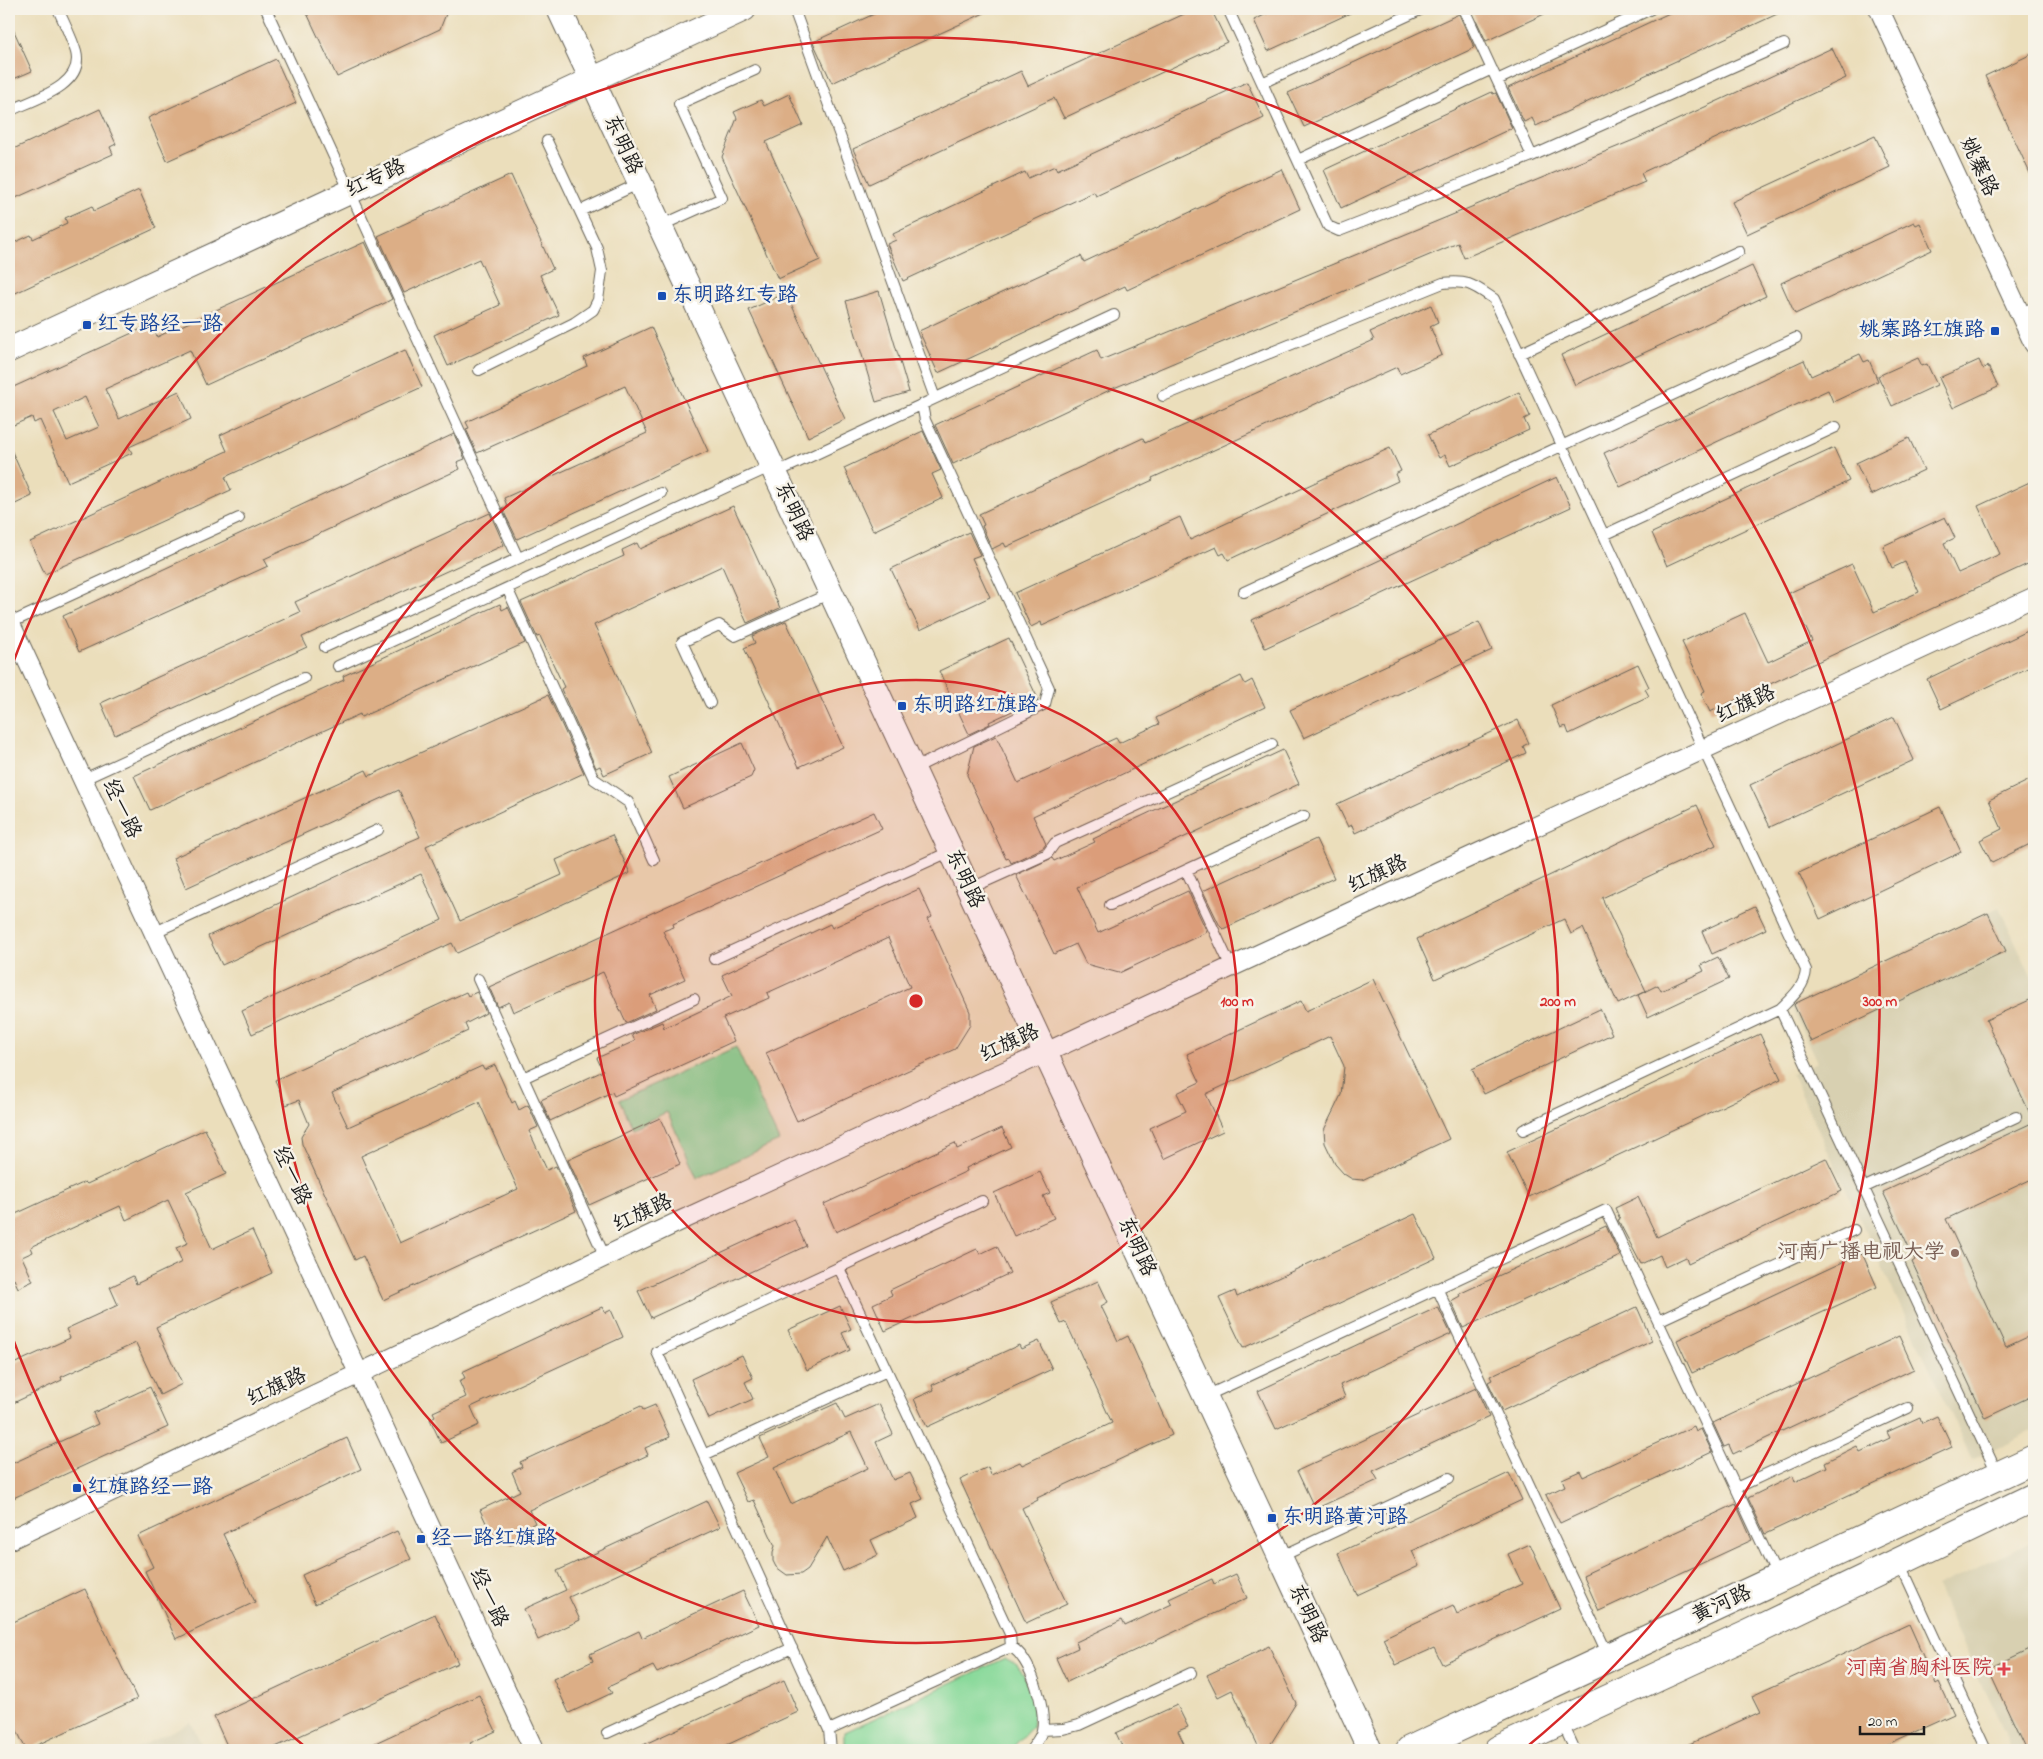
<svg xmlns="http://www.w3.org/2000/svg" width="2043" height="1759" font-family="'Indie Flower','LXGW WenKai TC',sans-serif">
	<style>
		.built { fill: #d8d0b1 }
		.green { fill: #88d99a; stroke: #527a5b }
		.building { fill: #dcae86; fill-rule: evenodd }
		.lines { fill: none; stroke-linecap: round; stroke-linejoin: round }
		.service-casing { stroke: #646054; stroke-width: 12 }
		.minor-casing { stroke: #646054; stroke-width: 21 }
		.tertiary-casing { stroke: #646054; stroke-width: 26 }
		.secondary-casing { stroke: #646054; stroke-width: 30 }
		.service { stroke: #fff; stroke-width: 10 }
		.minor { stroke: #fff; stroke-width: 19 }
		.tertiary { stroke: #fff; stroke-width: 24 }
		.secondary { stroke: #fff; stroke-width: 28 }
		.ring { fill: none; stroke: #d62828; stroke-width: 2.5 }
		.transit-dot { fill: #1a4fb4; stroke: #f7f3e8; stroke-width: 2 }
		.education-dot { fill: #8d6e63; stroke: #f7f3e8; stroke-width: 2 }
		.health-dot { fill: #e0444e; stroke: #f7f3e8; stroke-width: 2 }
		.labels { text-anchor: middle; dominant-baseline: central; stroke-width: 5; stroke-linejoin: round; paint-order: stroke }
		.street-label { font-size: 21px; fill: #1c1c1c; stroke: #f7f3e8 }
		.transit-label { font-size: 21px; fill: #164399; stroke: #f7f3e8; text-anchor: start }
		.education-label { font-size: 21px; fill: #785e54; stroke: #f7f3e8; text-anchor: end }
		.health-label { font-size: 21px; fill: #be3a42; stroke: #f7f3e8; text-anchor: end }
		.centre { fill: #d62828; stroke: #f7f3e8; stroke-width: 2.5 }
		.ring-label { font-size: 15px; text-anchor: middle; font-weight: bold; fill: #d62828; stroke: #f7f3e8; stroke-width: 5; stroke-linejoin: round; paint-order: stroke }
	</style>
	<rect width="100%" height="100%" fill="#f7f3e8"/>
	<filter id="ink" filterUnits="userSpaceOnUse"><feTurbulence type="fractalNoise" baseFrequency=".02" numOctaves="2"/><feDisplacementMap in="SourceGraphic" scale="10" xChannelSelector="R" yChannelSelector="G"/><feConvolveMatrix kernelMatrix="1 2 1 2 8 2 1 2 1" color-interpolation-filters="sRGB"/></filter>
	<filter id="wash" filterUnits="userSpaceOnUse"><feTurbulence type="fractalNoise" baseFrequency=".0096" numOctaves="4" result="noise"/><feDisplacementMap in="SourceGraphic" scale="20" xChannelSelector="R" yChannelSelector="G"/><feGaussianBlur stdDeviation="1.12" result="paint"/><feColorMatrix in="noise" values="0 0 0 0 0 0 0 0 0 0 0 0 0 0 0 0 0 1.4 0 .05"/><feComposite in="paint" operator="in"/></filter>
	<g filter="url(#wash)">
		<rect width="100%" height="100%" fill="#ebdebb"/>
		<path class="built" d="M1999 907 2034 982V1431L1972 1460 1792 1074 1817 1062 1790 1005Z
			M2034 1541V1750H2012L1936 1587Z
			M191 1722 204 1750H133Z"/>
		<path class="green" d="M736 1047 779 1141 697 1178 667 1112 632 1128 619 1100Z
			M1005 1658 1017 1665 1024 1675 1034 1708 1032 1727 1010 1750H845V1732Z"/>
		<g id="blocks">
			<path class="building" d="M305 9H448L440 29 337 77Z
				M885 9H993L832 83 813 42Z
				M1195 9H1211L1227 42 1064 118 1054 98 869 184 853 149 1021 71 1028 86Z
				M1277 9H1359L1268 51 1254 20Z
				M1471 9H1555L1486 41Z
				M1678 9H1788L1536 126 1532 118 1524 122 1508 88Z
				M1459 14 1474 47 1472 49 1304 127 1288 93Z
				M9 20 32 71 9 81Z
				M1832 48 1846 78 1641 173 1645 182 1464 258 1458 243 1114 388 953 464 935 425 1097 350 1101 360 1636 139Z
				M2034 53V182L1985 76Z
				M276 59 296 103 167 161 148 118Z
				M1247 82 1264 118 1096 196 1094 192 903 281 887 244 896 240 893 234 1025 172 1028 178 1055 166 1057 170Z
				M1492 92 1493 94 1496 93 1512 128 1341 208 1324 170Z
				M789 94 803 125 766 142 820 260 778 279 722 157 737 118 734 112 761 100 764 106Z
				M100 109 116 144 110 147 113 154 9 201V151Z
				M1875 136 1890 167 1747 234 1732 202Z
				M1282 169 1300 209 1127 290 1125 286 938 373 919 331 1081 256 1084 262Z
				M511 175 553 269 540 275 559 315 448 366 434 335 500 305 479 259 404 293 378 236Z
				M139 190 156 228 9 296V245L31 235 33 239 67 223 65 218 92 206 94 211Z
				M1914 222 1916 225 1920 223 1932 250 1795 314 1781 283Z
				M365 242 392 299 385 303 206 385 190 350 105 389 119 419 179 391 191 419 129 447 132 453 68 482 40 420 34 423 32 417 9 427V389L152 324 157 337ZM85 397 99 427 67 441 54 412Z
				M1752 266 1766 296 1575 385 1561 355Z
				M879 291 909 392 876 402 846 301Z
				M786 293 845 419 808 437 749 310Z
				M1431 305 1438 322 1430 326 1442 355 1400 374 1397 367 1152 478 1153 480 1052 526 1006 547 1004 543 992 549 982 526 984 525 979 514 1143 438 1145 443 1374 340 1370 332Z
				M651 327 708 451 517 539 502 508 507 506 504 498 647 433 625 386 477 453 466 429 469 428 466 422 587 366 584 358Z
				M405 350 422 387 225 477 231 490 45 574 30 542 227 451 220 435Z
				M1860 354 1864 362 1869 360 1878 381 1833 402 1828 390 1620 487 1604 453 1804 360 1811 376Z
				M1918 358 1922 366 1927 364 1937 385 1892 406 1878 376Z
				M1979 360 1983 369 1988 366 1998 387 1953 408 1939 378Z
				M1519 392 1530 416 1524 419 1529 430 1450 466 1445 455 1439 458 1428 435Z
				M923 431 941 470 932 474 943 498 873 531 844 468Z
				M454 434 465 459 457 462 460 469 264 559 268 566 79 652 63 616Z
				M1909 438 1924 470 1871 495 1856 463Z
				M9 445 32 496 9 507Z
				M1390 448 1401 471 1395 474 1398 481 1228 560 1224 553 1220 555 1216 547 1042 626 1041 622 1031 627 1015 593 1180 517 1190 540Z
				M1834 448 1849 481 1667 566 1652 533Z
				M1557 477 1571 507 1265 648 1252 620Z
				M2034 480V561L1710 712 1701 693 1705 691 1682 642 1745 613 1768 662 1812 641 1789 593 1852 564 1874 612 1919 592 1905 562 1892 568 1883 546 1945 517 1955 538 1944 543 1958 573 2000 554 1978 506Z
				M733 506 780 608 747 623 722 566 594 625 652 753 604 775 600 766 596 768 561 689 564 687 540 636 537 637 521 602 624 556 622 550 637 543 640 549Z
				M490 513 504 545 302 637 307 647 115 735 101 703 300 612 295 602Z
				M969 532 980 555 972 558 990 597 920 630 891 569Z
				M500 604 502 610 508 607 525 643 361 717 360 714 150 810 134 776 344 680 343 676Z
				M786 621 843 747 799 767 744 648 755 643 752 636Z
				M1479 622 1492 650 1304 738 1290 710Z
				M2034 628V665L1941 709 1927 679Z
				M1009 638 1038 699 989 722 990 724 969 734 939 671Z
				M1638 664 1649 687 1645 689 1649 696 1569 734 1566 726 1561 728 1551 705Z
				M1241 676 1245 684 1252 680 1265 707 1033 816 1046 844 1043 848 1011 863 1009 858 1006 859 967 775 974 746 996 736 1018 783 1116 738 1119 743 1159 724 1156 718Z
				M548 695 584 773 426 846 460 921 562 875 556 860 612 835 630 873 457 953 452 943 252 1034 242 1011 442 920 421 874 222 965 208 936 407 844 406 843 420 837 399 790 186 888 173 858 366 770 369 776Z
				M1894 717 1914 760 1770 827 1750 785Z
				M1518 720 1529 743 1523 746 1526 753 1355 833 1352 825 1348 827 1337 804Z
				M742 743 754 770 751 777 683 808 669 777Z
				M1283 750 1299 784 1077 887 1098 933 1188 891 1207 932 1119 973 1086 964 1076 944 1054 954 1016 875 1052 858 1054 861 1095 842 1093 839Z
				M2034 778V842L1992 863 1980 840 2002 829 1989 800Z
				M1697 805 1716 845 1602 898 1646 991 1618 1004 1583 928 1571 934 1564 919 1435 979 1417 939Z
				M1940 807 1961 852 1820 919 1799 873Z
				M874 812 882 829 673 924 674 927 663 931 685 979 650 995 656 1009 626 1023 603 972 513 1012 509 1002 498 1007 489 987Z
				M1316 839 1334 878 1223 929 1220 926 1203 891Z
				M919 889 932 917 928 919 970 1012V1025L955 1049 797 1121 766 1053 910 987 888 938 767 993 769 998 723 1018 734 1041 614 1096 612 1092 550 1121 541 1100 603 1071 597 1058 635 1041 632 1035 662 1022 664 1028 732 996 722 975 830 924 832 928Z
				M1755 906 1766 929 1712 954 1702 931Z
				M1988 913 2006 951 1811 1042 1794 1005 1796 1003Z
				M1718 957 1729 979 1648 1017 1638 995 1658 985 1661 991 1704 971 1701 965Z
				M1373 979 1449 1139 1362 1180 1352 1179 1344 1174 1335 1164 1325 1143 1324 1130 1341 1095 1344 1066 1330 1036 1206 1094 1223 1131 1164 1159 1150 1128 1186 1111 1177 1093 1200 1082 1187 1054 1301 1001 1306 1011Z
				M466 992 468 996 477 992 486 1013 465 1024 468 1031 332 1093 348 1127 482 1066 484 1070 495 1065 512 1103 515 1101 519 1110 528 1105 538 1127 529 1131 547 1170 556 1166 576 1211 383 1300 363 1256 355 1260 302 1144 301 1137 309 1124 299 1100 286 1105 275 1080ZM479 1102 518 1189 400 1243 361 1156Z
				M2034 998V1178L1946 1219 2006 1347 2034 1334V1395L1985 1418 1912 1262 1915 1260 1883 1192 2034 1122 1986 1020Z
				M1600 1009 1612 1034 1484 1094 1472 1069Z
				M1760 1034 1781 1079 1529 1197 1507 1152Z
				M660 1118 680 1164 589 1205 568 1160Z
				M1002 1128 1011 1147 966 1168 967 1171 836 1232 824 1204 955 1143 957 1149Z
				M205 1129 226 1174 186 1192 212 1249 252 1230 272 1273 156 1327 182 1384 160 1395 136 1343 61 1377 62 1380 9 1405V1366L70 1338 66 1329 118 1305 110 1287 133 1276 136 1284 182 1262 176 1248 188 1243 168 1200 126 1220 120 1206 31 1247 33 1252 22 1257 33 1281 18 1288 14 1279 9 1281V1217L85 1182 87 1184Z
				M1826 1158 1842 1191 1688 1263 1686 1257 1665 1267 1660 1255 1641 1264 1618 1220 1620 1219 1615 1208 1638 1197 1657 1237Z
				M1040 1172 1050 1193 1043 1196 1054 1218 1014 1236 994 1193Z
				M1415 1214 1436 1258 1243 1348 1219 1298 1235 1291 1237 1297Z
				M794 1219 806 1246 651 1318 638 1291Z
				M1606 1226 1620 1256 1463 1328 1451 1301 1460 1296 1459 1294Z
				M997 1246 1010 1273 885 1331 873 1304 892 1295 890 1290 977 1249 980 1254Z
				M1862 1253 1877 1287 1692 1373 1677 1340Z
				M1098 1281 1108 1302 1101 1306 1118 1341 1128 1336 1172 1435 1037 1498 1038 1500 1022 1508 1067 1604 1026 1623 960 1480 988 1467 991 1475 1020 1462 1022 1465 1112 1423 1066 1322 1061 1324 1051 1302Z
				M840 1306 851 1329 842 1333 850 1350 807 1370 788 1330Z
				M602 1307 605 1313 611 1310 623 1337 471 1407 479 1425 441 1443 430 1419 435 1416 433 1412 466 1397 459 1381 465 1378 462 1372Z
				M1438 1307 1451 1334 1340 1385 1345 1397 1276 1429 1258 1391Z
				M1637 1307 1652 1341 1502 1411 1488 1382 1492 1380 1490 1376Z
				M1899 1336 1914 1369 1733 1454 1729 1445 1724 1447 1713 1423Z
				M1039 1341 1052 1369 927 1427 914 1399 934 1390 932 1385 1019 1345 1021 1349Z
				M742 1355 753 1378 745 1382 753 1399 709 1419 691 1379Z
				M150 1387 168 1427 9 1500V1465L98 1424 93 1413Z
				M1476 1388 1489 1417 1373 1471 1378 1480 1315 1509 1297 1471Z
				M837 1403 845 1419 879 1404 893 1434 876 1442 893 1480 910 1473 923 1499 912 1504 918 1518 871 1540 878 1555 843 1571 827 1537 808 1569 801 1574 787 1575 776 1567 773 1561V1552L775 1546 754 1500 748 1502 734 1473 769 1457 760 1438ZM851 1432 868 1468 791 1504 774 1468Z
				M655 1405 670 1437 645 1448 648 1455 529 1510 535 1523 525 1528 529 1537 510 1545 506 1537 495 1542 480 1510 520 1491 512 1472 522 1467 520 1462 641 1406 643 1410Z
				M1937 1416 1952 1447 1765 1534 1748 1498 1793 1476 1795 1482 1827 1467 1825 1462 1857 1446 1860 1452 1890 1438 1887 1432 1920 1417 1922 1423Z
				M1694 1426 1696 1431 1701 1429 1712 1452 1560 1523 1546 1495 1565 1486 1562 1479 1580 1471 1583 1477Z
				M347 1438 361 1469 223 1534 255 1602 176 1639 145 1571 153 1567 138 1536Z
				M1509 1473 1522 1500 1412 1551 1419 1566 1357 1595 1338 1553Z
				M707 1501 720 1527 569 1597 580 1620 538 1640 524 1609 566 1590 557 1571Z
				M1736 1504 1752 1540 1599 1611 1583 1575Z
				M397 1531 411 1559 315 1604 302 1575Z
				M1530 1544 1560 1609 1442 1664 1434 1648 1396 1665 1383 1638 1453 1605 1457 1614 1522 1584 1508 1554Z
				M1236 1574 1247 1598 1067 1682 1056 1658 1078 1648 1076 1642 1122 1620 1125 1626 1172 1604 1169 1599 1212 1579 1214 1584Z
				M85 1589 137 1699 26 1750 9 1713V1624Z
				M743 1591 759 1625 657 1673 653 1666 608 1687 612 1693 569 1713 553 1679 593 1661 590 1654 639 1631 642 1638Z
				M435 1614 458 1663 269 1750H229L214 1717Z
				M1909 1624 1936 1684 1939 1682 1954 1714 1875 1750H1676L1760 1712 1752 1696Z
				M1269 1646 1296 1703 1267 1750H1260L1232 1690 1218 1697 1207 1675Z
				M2034 1647V1750H2026L1988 1669Z
				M784 1680 798 1712 716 1750H632Z
				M479 1695 496 1731 470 1743 472 1746 463 1750H360Z
				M1177 1705 1188 1727 1178 1731 1187 1750H1124L1116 1733Z"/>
		</g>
	</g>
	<g filter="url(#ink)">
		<use href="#blocks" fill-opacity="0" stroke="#646054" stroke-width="1"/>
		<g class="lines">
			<defs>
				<path id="service" d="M266 9 518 558
					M794 9 935 398
					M1228 9 1328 226 1339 231 1532 156 1784 44
					M1464 9 1532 156
					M1497 80 1651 9
					M1262 83 1422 9
					M9 111C32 100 85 86 76 52 72 38 64 23 58 9
					M1298 160 1492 69
					M580 211 640 183
					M660 226 722 198 679 104 755 70
					M2020 314 2034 307
					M1519 354 1739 251
					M479 370 574 323 593 310 598 300 602 271 597 248 547 141
					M1163 396 1443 283C1468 280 1473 285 1494 299L1806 970C1805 987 1791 998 1780 1009L1523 1130
					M775 473 1114 315
					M1604 535 1836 427
					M507 588 594 779 628 802 654 860
					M1244 592 1796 338
					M10 623 239 518
					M325 647 661 493
					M338 666 772 466
					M710 703 682 642 719 625 735 636 831 593
					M913 769 1045 704 1049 688 925 420 922 405
					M82 780 304 678
					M1186 870 1231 967
					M969 889 1047 854 1055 843 1272 744
					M1110 905 1304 816
					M153 933 378 830
					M714 959 951 851
					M478 979 605 1257
					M1780 1009 1998 1475
					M523 1078 694 999
					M1863 1188 2016 1117
					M839 1268 1010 1634 1011 1647
					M1437 1288 1609 1657
					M1658 1321 1854 1230
					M1206 1396 1606 1210 1778 1578
					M704 1455 887 1371
					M1736 1488 1908 1408
					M1280 1557 1449 1478
					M1900 1563 1986 1750
					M1011 1647C1030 1656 1047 1710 1042 1730 1041 1737 1034 1745 1031 1750
					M1562 1722 1575 1750
					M829 1730 657 1352 982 1201
					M1042 1730 1063 1729 1079 1725 1191 1673
					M607 1733 792 1648
					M831 1750 829 1730 1011 1647"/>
				<path id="minor" d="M1879 9 2034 344
					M9 621 534 1750
					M9 1540 680 1221 2034 597"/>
				<path id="tertiary" d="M559 9 1370 1750
					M9 350 744 9"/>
				<path id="secondary" d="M1410 1750 2034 1459
					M1498 1750 1749 1634 2034 1497"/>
			</defs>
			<use href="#service" class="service-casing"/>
			<use href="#minor" class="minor-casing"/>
			<use href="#tertiary" class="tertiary-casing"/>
			<use href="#secondary" class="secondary-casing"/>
			<use href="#service" class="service"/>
			<use href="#minor" class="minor"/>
			<use href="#tertiary" class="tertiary"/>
			<use href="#secondary" class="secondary"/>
		</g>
	</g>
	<circle cx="916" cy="1001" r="321" fill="#d62828" fill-opacity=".12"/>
	<g class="ring">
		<circle cx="916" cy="1001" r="321"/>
		<circle cx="916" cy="1001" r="642"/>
		<path d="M309 1750A964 964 0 0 1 10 1331M10 671A964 964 0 1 1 1523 1750"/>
	</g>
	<g class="transit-dot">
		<rect x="657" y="291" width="10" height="10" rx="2.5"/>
		<rect x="82" y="320" width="10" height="10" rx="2.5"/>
		<rect x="1990" y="326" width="10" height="10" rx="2.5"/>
		<rect x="897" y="701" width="10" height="10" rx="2.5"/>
		<rect x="72" y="1483" width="10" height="10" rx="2.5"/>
		<rect x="1267" y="1513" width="10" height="10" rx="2.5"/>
		<rect x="416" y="1534" width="10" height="10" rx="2.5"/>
	</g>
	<circle class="education-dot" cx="1955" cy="1253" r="5"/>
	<path class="health-dot" d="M2001.5 1661.5h5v5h5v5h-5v5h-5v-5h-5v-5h5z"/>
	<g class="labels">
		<g class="street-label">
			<text transform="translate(622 145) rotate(65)">东明路</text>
			<text transform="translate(1978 167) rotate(65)">姚寨路</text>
			<text transform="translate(376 179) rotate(-25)">红专路</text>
			<text transform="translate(793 512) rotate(65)">东明路</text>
			<text transform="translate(1746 705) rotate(-25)">红旗路</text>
			<text transform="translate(121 809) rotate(65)">经一路</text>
			<text transform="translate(1378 875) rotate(-25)">红旗路</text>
			<text transform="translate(964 879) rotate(65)">东明路</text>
			<text transform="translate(1010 1044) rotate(-25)">红旗路</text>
			<text transform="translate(291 1176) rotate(65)">经一路</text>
			<text transform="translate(643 1214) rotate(-25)">红旗路</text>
			<text transform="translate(1136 1247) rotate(65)">东明路</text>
			<text transform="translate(277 1388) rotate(-25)">红旗路</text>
			<text transform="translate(488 1598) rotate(65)">经一路</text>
			<text transform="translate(1722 1605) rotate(-25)">黄河路</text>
			<text transform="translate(1307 1614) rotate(65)">东明路</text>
		</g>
		<g class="transit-label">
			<text x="672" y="296">东明路红专路</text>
			<text x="97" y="325">红专路经一路</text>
			<text x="1985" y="331" text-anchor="end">姚寨路红旗路</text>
			<text x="912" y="706">东明路红旗路</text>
			<text x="87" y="1488">红旗路经一路</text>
			<text x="1282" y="1518">东明路黄河路</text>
			<text x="431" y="1539">经一路红旗路</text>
		</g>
		<g class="education-label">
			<text x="1945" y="1253">河南广播电视大学</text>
		</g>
		<g class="health-label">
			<text x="1993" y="1669">河南省胸科医院</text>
		</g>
	</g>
	<circle cx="916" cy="1001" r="8" class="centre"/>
	<g class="ring-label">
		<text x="1237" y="1006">100 m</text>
		<text x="1558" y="1006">200 m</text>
		<text x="1880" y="1006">300 m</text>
	</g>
	<rect width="2043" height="1759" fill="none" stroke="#f7f3e8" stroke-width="30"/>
	<path d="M1860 1726v8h64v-8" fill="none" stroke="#1c1c1c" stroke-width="2.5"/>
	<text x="1868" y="1726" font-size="15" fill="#1c1c1c" stroke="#f7f3e8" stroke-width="4" paint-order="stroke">20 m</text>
</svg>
